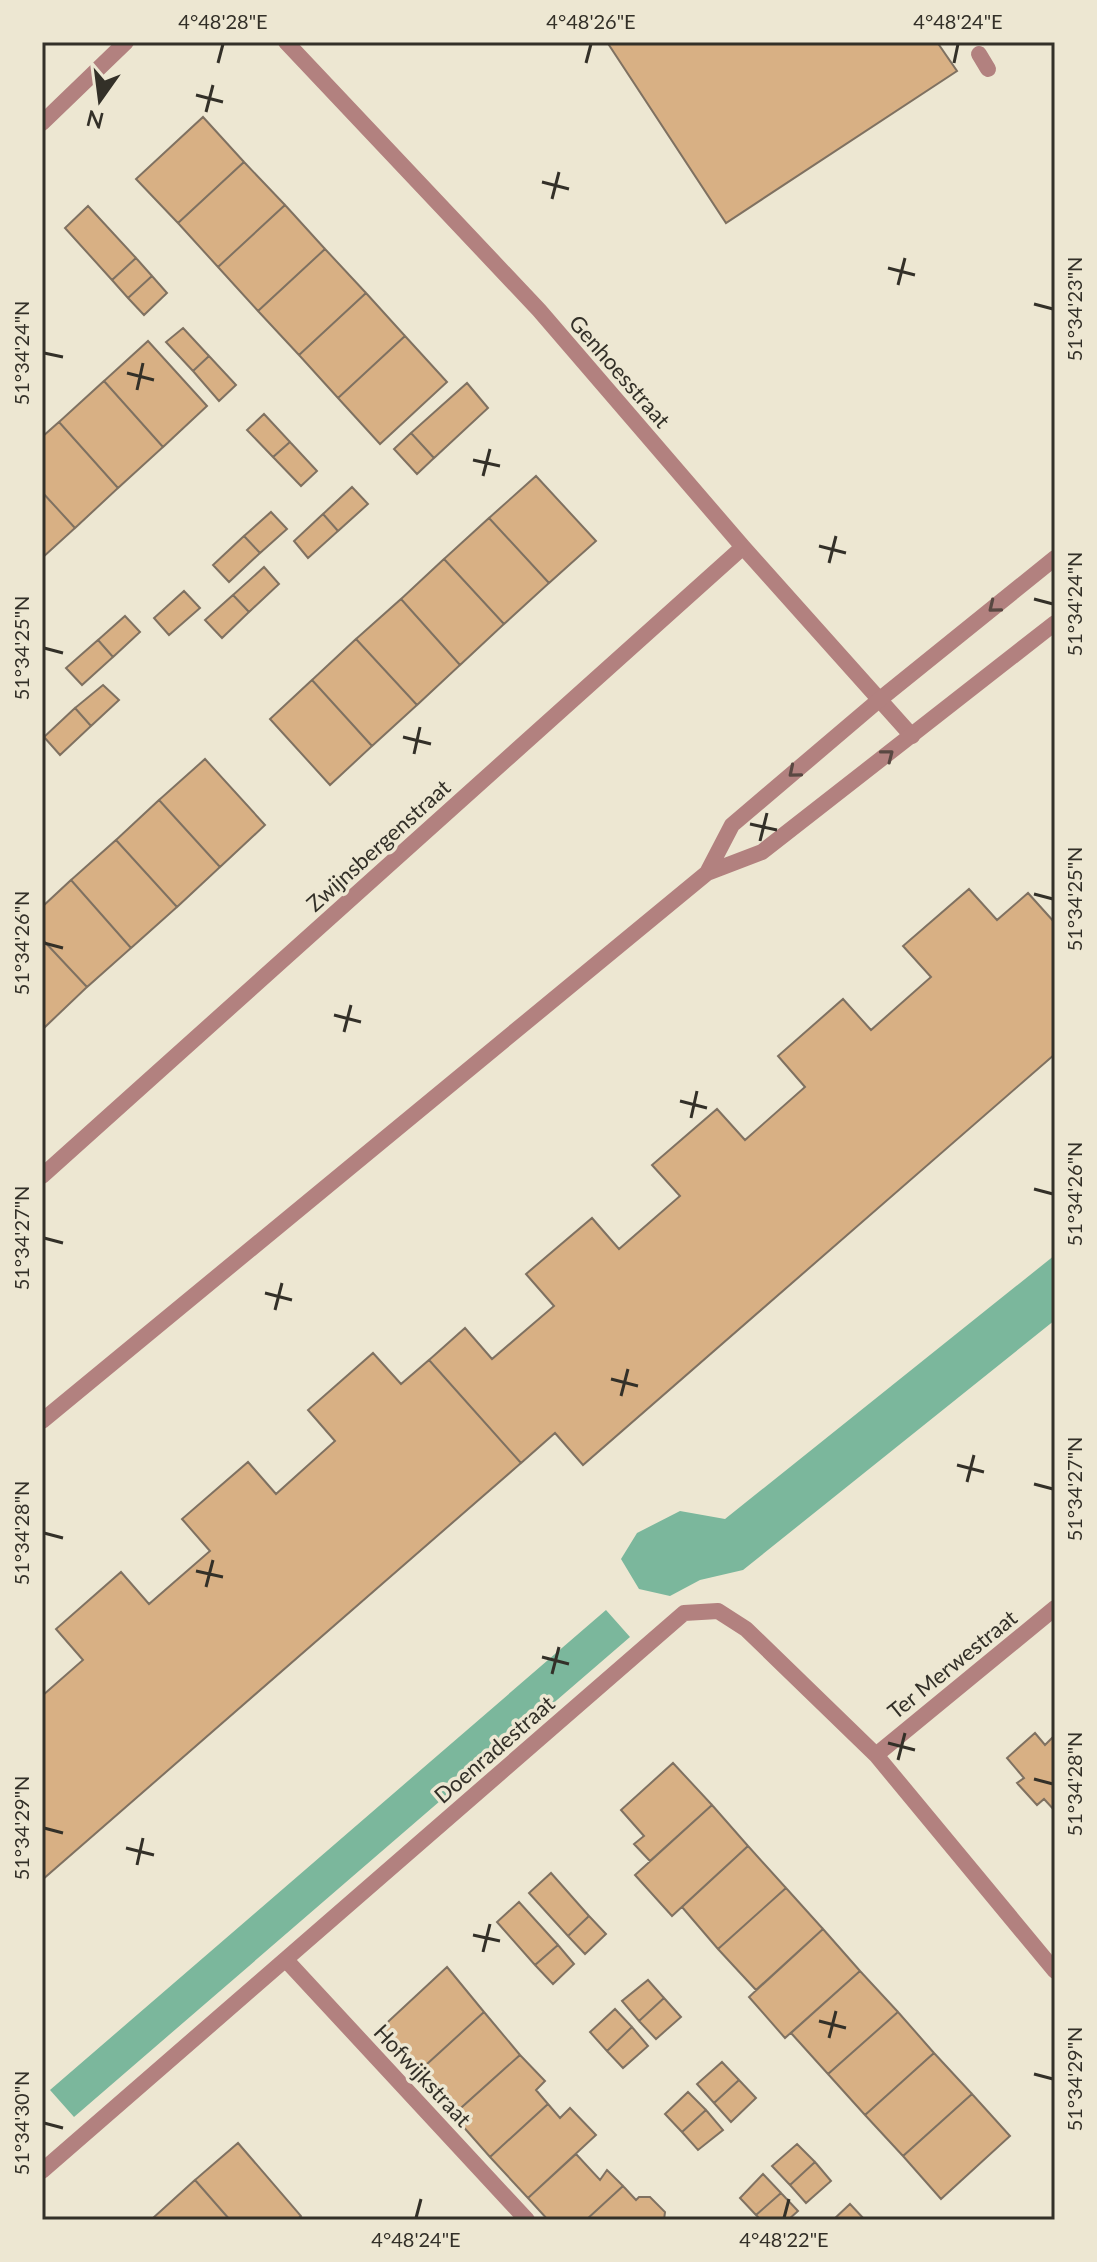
<svg xmlns="http://www.w3.org/2000/svg" width="1097" height="2262" font-family="Lato,sans-serif">
	<style>
		.forest { fill: #7bb79c }
		.building { fill: #d8b084; stroke: #7f7161; stroke-width: 2 }
		.lines { fill: none; stroke-linecap: round; stroke-linejoin: round }
		.pedestrian { stroke: #b2817f; stroke-width: 16 }
		.minor { stroke: #b2817f; stroke-width: 16 }
		.tertiary { stroke: #b2817f; stroke-width: 16 }
		.oneway { stroke: #594842 }
		.ticks { fill: none; stroke: #333028; stroke-width: 3 }
		.labels { text-anchor: middle; dominant-baseline: central; stroke-width: 7; stroke-linejoin: round; paint-order: stroke }
		.street-label { font-size: 22px; fill: #333028; stroke: #ede7d2 }
		.neatline { fill: none; stroke: #333028; stroke-width: 3 }
		.ticks-label { font-size: 20px; text-anchor: middle; fill: #333028 }
	</style>
	<rect width="100%" height="100%" fill="#ede7d2"/>
	<path class="forest" d="M1055 1255V1320L743 1570 700 1580 670 1596 639 1589 621 1559 637 1533 680 1511 725 1519Z
		M606 1610 630 1637 74 2117 50 2090Z"/>
	<path class="building" d="M607 42H937L957 71 726 223Z
		M203 117 244 162 178 223 136 179Z
		M244 162 285 205 218 267 178 223Z
		M285 205 325 249 258 311 218 267Z
		M88 206 136 258 112 280 65 228Z
		M325 249 366 293 299 355 258 311Z
		M136 258 152 276 128 298 112 280Z
		M152 276 167 293 144 315 128 298Z
		M366 293 405 336 338 398 299 355Z
		M183 328 209 356 193 371 166 342Z
		M405 336 447 382 380 444 338 398Z
		M148 341 207 406 163 447 104 381Z
		M209 356 236 385 219 401 193 371Z
		M104 381 163 447 118 488 59 422Z
		M467 383 488 408 434 458 411 433Z
		M264 414 290 442 273 457 247 430Z
		M59 422 118 488 75 528 42 492V437Z
		M411 433 434 458 417 474 394 449Z
		M290 442 317 471 301 486 273 457Z
		M536 476 596 541 549 583 489 518Z
		M352 487 368 504 338 531 323 514Z
		M42 492 75 528 42 558Z
		M271 512 287 529 260 553 244 536Z
		M323 514 338 531 308 558 294 541Z
		M489 518 549 583 504 624 444 559Z
		M244 536 260 553 229 582 213 565Z
		M444 559 504 624 460 665 401 599Z
		M264 567 279 584 249 612 233 595Z
		M184 591 200 608 169 635 154 618Z
		M233 595 249 612 222 638 205 620Z
		M401 599 460 665 417 705 356 639Z
		M125 616 140 632 113 657 98 640Z
		M356 639 417 705 372 746 312 680Z
		M98 640 113 657 82 685 66 668Z
		M312 680 372 746 330 785 270 719Z
		M103 685 119 700 91 726 75 708Z
		M75 708 91 726 60 755 44 737Z
		M205 759 265 825 220 867 159 800Z
		M159 800 220 867 177 907 116 840Z
		M116 840 177 907 131 948 71 880Z
		M71 880 131 948 87 987 42 939V907Z
		M969 889 997 920 1028 893 1055 923V1054L583 1465 555 1433 521 1463 429 1360 465 1328 492 1359 554 1306 526 1274 592 1218 619 1249 680 1196 652 1165 717 1109 745 1140 805 1087 778 1056 843 999 871 1030 931 977 903 946Z
		M42 939 87 987 45 1027 42 1024Z
		M373 1353 401 1384 429 1360 521 1463 42 1880V1696L83 1660 56 1629 121 1572 149 1604 210 1551 182 1519 248 1462 276 1494 335 1441 308 1410Z
		M1035 1733 1045 1745 1055 1735V1811L1044 1799 1037 1805 1017 1783 1024 1778 1007 1758Z
		M673 1763 712 1805 650 1861 634 1844 644 1836 621 1810Z
		M712 1805 748 1846 672 1916 635 1875Z
		M748 1846 786 1888 718 1949 682 1907Z
		M551 1873 589 1916 568 1936 529 1893Z
		M786 1888 823 1929 756 1990 718 1949Z
		M519 1902 558 1945 535 1965 497 1922Z
		M589 1916 606 1934 585 1954 568 1936Z
		M823 1929 860 1971 785 2038 749 1997Z
		M558 1945 574 1964 553 1984 535 1965Z
		M447 1967 484 2012 416 2074 377 2032Z
		M860 1971 898 2012 828 2074 791 2033Z
		M648 1980 664 1998 639 2021 622 2001Z
		M664 1998 681 2017 656 2039 639 2021Z
		M615 2009 632 2027 607 2051 590 2032Z
		M484 2012 520 2055 453 2115 416 2074Z
		M898 2012 934 2053 865 2115 828 2074Z
		M632 2027 648 2046 623 2068 607 2051Z
		M934 2053 972 2094 903 2156 865 2115Z
		M520 2055 545 2081 536 2090 548 2104 490 2157 453 2115Z
		M722 2062 739 2080 714 2103 697 2084Z
		M739 2080 756 2098 731 2122 714 2103Z
		M688 2092 706 2110 682 2132 665 2114Z
		M972 2094 1010 2136 941 2199 903 2156Z
		M548 2104 560 2118 570 2108 596 2135 528 2198 490 2157Z
		M706 2110 723 2130 698 2150 682 2132Z
		M238 2143 301 2216 296 2220H230L195 2180Z
		M797 2144 815 2162 790 2185 772 2166Z
		M576 2154 600 2180 607 2170 623 2186 586 2220H548L528 2198Z
		M815 2162 831 2181 806 2203 790 2185Z
		M763 2174 781 2193 756 2215 740 2198Z
		M195 2180 230 2220H155L153 2218Z
		M623 2186 636 2200 639 2197H650L665 2212 664 2220H586Z
		M781 2193 798 2211 788 2220H761L756 2215Z
		M850 2204 865 2220H833Z"/>
	<g class="lines">
		<path class="pedestrian" d="M979 54 988 69"/>
		<path class="minor" d="M286 42 539 310 743 547 912 736
			M42 123 126 42
			M42 1176 743 547
			M876 1755 1055 1608
			M286 1960 527 2220
			M42 2171 684 1613 718 1611 746 1629 876 1755 1055 1971"/>
		<path class="tertiary" d="M707 873 732 825 879 700 1055 558
			M42 1421 707 873 762 852 1055 623"/>
	</g>
	<defs><path id="oneway-chevron" d="M-2-3.5L2.5 0L-2 3.5" fill="none" stroke-width="1.6" stroke-linecap="round" stroke-linejoin="round" transform="scale(2)"/></defs>
	<g class="oneway">
		<use href="#oneway-chevron" transform="translate(994 607) rotate(141)"/>
		<use href="#oneway-chevron" transform="translate(888 755) rotate(-38)"/>
		<use href="#oneway-chevron" transform="translate(794 772) rotate(140)"/>
	</g>
	<path class="ticks" d="M218 63 223 44M586 63 591 44M954 63 958 44M196 95 223 102M206 112 213 85M542 182 569 189M552 199 559 172M888 268 915 275M898 285 905 258M1034 304 1053 309M44 353 63 357M127 373 154 380M137 390 143 363M473 460 500 466M483 476 490 449M819 546 846 553M829 563 836 536M1034 599 1053 604M44 648 63 653M403 737 431 744M414 754 420 727M750 824 777 830M760 841 767 813M1034 894 1053 899M44 943 63 948M334 1015 361 1022M344 1032 351 1005M680 1101 707 1108M691 1118 697 1091M1034 1189 1053 1194M44 1238 63 1243M265 1293 292 1300M275 1310 282 1283M611 1379 638 1386M621 1396 628 1369M957 1465 984 1472M967 1482 974 1455M1034 1484 1053 1489M44 1533 63 1538M196 1571 223 1577M206 1587 213 1560M542 1657 569 1664M552 1674 559 1647M888 1743 915 1750M898 1760 905 1733M1034 1779 1053 1784M44 1828 63 1833M126 1848 154 1855M137 1865 143 1838M473 1935 500 1941M483 1952 490 1924M819 2021 846 2028M829 2038 836 2011M1034 2074 1053 2079M44 2123 63 2128M416 2218 421 2199M784 2218 789 2199"/>
	<g class="labels">
		<g class="street-label">
			<text transform="translate(620 371) rotate(49)">Genhoesstraat</text>
			<text transform="translate(378 845) rotate(-42)">Zwijnsbergenstraat</text>
			<text transform="translate(952 1664) rotate(-39)">Ter Merwestraat</text>
			<text transform="translate(494 1749) rotate(-41)">Doenradestraat</text>
			<text transform="translate(423 2075) rotate(47)">Hofwijkstraat</text>
		</g>
	</g>
	<rect width="1097" height="2262" fill="none" stroke="#ede7d2" stroke-width="88"/>
	<g transform="translate(100 100) rotate(194)" stroke="#ede7d2" stroke-width="6" paint-order="stroke">
	<path d="M0-6L14 30L0 20L-14 30Z" fill="#333028"/>
	<text y="-12" font-size="22" font-weight="bold" text-anchor="middle" fill="#333028">N</text>
	</g>
	<rect x="44" y="44" width="1009" height="2174" class="neatline"/>
	<g class="ticks-label">
		<text x="223" y="29">4°48'28"E</text>
		<text x="591" y="29">4°48'26"E</text>
		<text x="958" y="29">4°48'24"E</text>
		<text transform="translate(1075 309) rotate(-90)" y="7">51°34'23"N</text>
		<text transform="translate(22 353) rotate(-90)" y="7">51°34'24"N</text>
		<text transform="translate(1075 604) rotate(-90)" y="7">51°34'24"N</text>
		<text transform="translate(22 648) rotate(-90)" y="7">51°34'25"N</text>
		<text transform="translate(1075 899) rotate(-90)" y="7">51°34'25"N</text>
		<text transform="translate(22 943) rotate(-90)" y="7">51°34'26"N</text>
		<text transform="translate(1075 1194) rotate(-90)" y="7">51°34'26"N</text>
		<text transform="translate(22 1238) rotate(-90)" y="7">51°34'27"N</text>
		<text transform="translate(1075 1489) rotate(-90)" y="7">51°34'27"N</text>
		<text transform="translate(22 1533) rotate(-90)" y="7">51°34'28"N</text>
		<text transform="translate(1075 1784) rotate(-90)" y="7">51°34'28"N</text>
		<text transform="translate(22 1828) rotate(-90)" y="7">51°34'29"N</text>
		<text transform="translate(1075 2079) rotate(-90)" y="7">51°34'29"N</text>
		<text transform="translate(22 2123) rotate(-90)" y="7">51°34'30"N</text>
		<text x="416" y="2247">4°48'24"E</text>
		<text x="784" y="2247">4°48'22"E</text>
	</g>
</svg>
